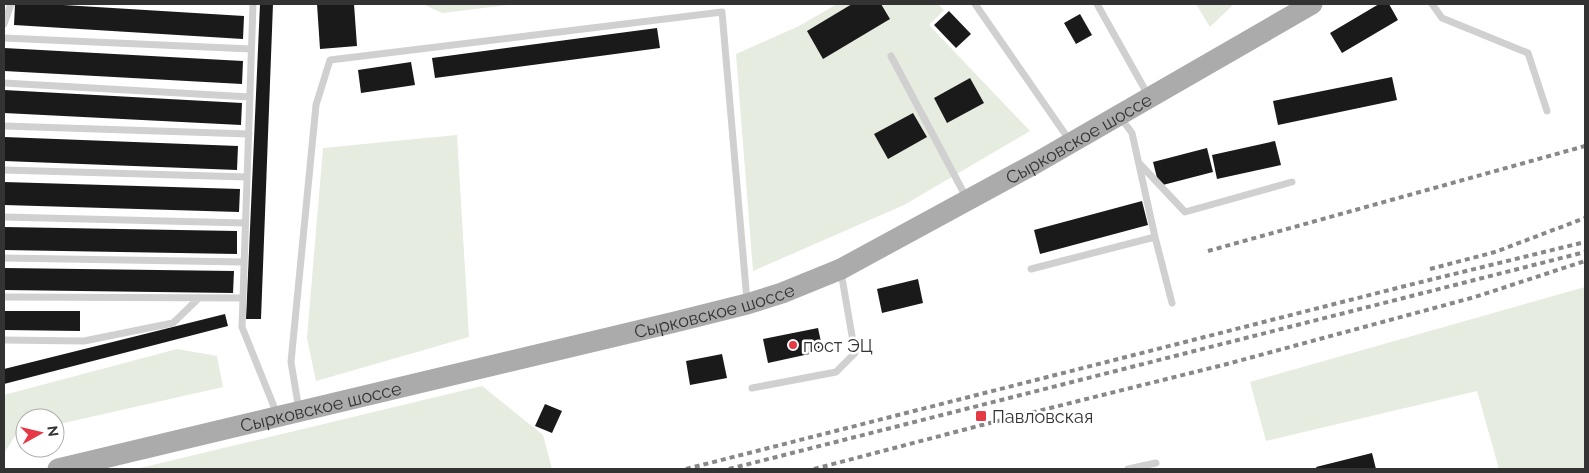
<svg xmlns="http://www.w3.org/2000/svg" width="1589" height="473" font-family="Raleway,sans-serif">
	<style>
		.green { fill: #e6ecdf }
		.building { fill: #1a1a1a }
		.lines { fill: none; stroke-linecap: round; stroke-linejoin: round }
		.service { stroke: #d0d0d0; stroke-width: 7 }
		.primary { stroke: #ababab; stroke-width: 21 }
		.rail { stroke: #888; stroke-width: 4; stroke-dasharray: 5 4; stroke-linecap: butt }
		.poi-dot { fill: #e63946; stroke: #fff; stroke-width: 2 }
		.labels { text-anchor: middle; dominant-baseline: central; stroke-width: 5; stroke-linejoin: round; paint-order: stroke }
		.street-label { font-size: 18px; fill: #333; stroke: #fff }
		.poi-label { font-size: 18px; fill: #333; stroke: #fff; text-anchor: start }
	</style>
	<rect width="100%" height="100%" fill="#fff"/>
	<path class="green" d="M423 4H516L442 13Z
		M837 4H938L944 10 929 25 1030 131 904 205 753 271 736 54 799 26Z
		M1196 4H1234L1210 27Z
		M457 135 469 337 316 381 307 338 323 148Z
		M1585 287V469H1499L1477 391 1266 441 1250 382Z
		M177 349 217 356 223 387 55 425V418H25V431L17 433 4 453V395Z
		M482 386 543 435 552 469H136Z"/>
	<path class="building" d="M15 4H47L244 16 243 39 14 25Z
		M260 4H273L261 319H246Z
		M317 4H354L357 46 320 49Z
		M852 4H881L890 19 823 59 807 31Z
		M1379 4H1389L1398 20 1342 53 1330 33Z
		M949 11 971 34 956 48 934 25Z
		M1080 14 1092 35 1076 44 1064 23Z
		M657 28 660 48 435 78 432 58Z
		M4 48 243 61 242 84 4 71Z
		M411 62 415 85 361 93 358 70Z
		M1392 77 1397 100 1278 125 1273 101Z
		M970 78 984 103 947 123 934 98Z
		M4 90 242 103 241 125 4 113Z
		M913 113 927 137 888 159 874 134Z
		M4 137 238 146 237 170 4 161Z
		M1275 141 1281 165 1217 179 1212 155Z
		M1207 148 1213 172 1159 186 1153 162Z
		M4 182 240 189 239 212 4 205Z
		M1142 201 1148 225 1040 254 1034 230Z
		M4 227 237 231V254L4 250Z
		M4 268 234 271 233 293 4 290Z
		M918 279 923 303 882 313 877 289Z
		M4 311H80V331L4 330Z
		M225 314 228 326 4 384V369Z
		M818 328 823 351 768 363 763 339Z
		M722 354 727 378 690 385 686 361Z
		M545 404 562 411 552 433 535 426Z
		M1372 453 1376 469H1317L1316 467Z"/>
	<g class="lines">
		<path class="service" d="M253 4 242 327 277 414
			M975 4 1070 141
			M1097 4 1148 95
			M1432 4 1442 18 1528 53 1547 111
			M4 24 11 4
			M4 38 251 49
			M891 56 966 197
			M4 83 250 97
			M1120 117 1132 133 1155 237 1172 303
			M4 126 249 134
			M1139 163 1185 212 1292 182
			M4 170 247 177
			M4 217 245 223
			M4 258 244 262
			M1031 269 1155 237
			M4 297 243 298
			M4 340 84 341 173 323 199 298
			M752 388 836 372 855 353 841 272
			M299 410 291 362 316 105 330 60 722 12 747 301
			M1128 469 1156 463"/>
		<path class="primary" id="s1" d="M58 469 675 322 747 304 782 293 841 269 1036 163 1312 4"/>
		<path class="rail" d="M1208 251 1585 146
			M1430 269 1495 252 1585 218
			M686 469 1409 285 1585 242
			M729 469 1585 252
			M814 469 982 425 1227 364 1475 297 1585 261"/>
	</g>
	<g class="poi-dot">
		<circle cx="793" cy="345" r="5"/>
		<rect x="975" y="410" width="12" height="12" rx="2.5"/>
	</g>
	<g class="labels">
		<g class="street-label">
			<text stroke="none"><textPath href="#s1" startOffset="1080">Сырковское шоссе</textPath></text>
			<text stroke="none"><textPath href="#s1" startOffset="675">Сырковское шоссе</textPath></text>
			<text stroke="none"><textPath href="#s1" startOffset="270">Сырковское шоссе</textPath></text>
		</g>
		<g class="poi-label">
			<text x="803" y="345">пост ЭЦ</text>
			<text x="992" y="416">Павловская</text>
		</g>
	</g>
	<rect width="1589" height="473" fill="none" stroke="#333333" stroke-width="10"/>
	<g transform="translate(40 433) rotate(82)"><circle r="24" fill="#ffffff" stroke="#adadad"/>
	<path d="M0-4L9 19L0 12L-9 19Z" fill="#e63946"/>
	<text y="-8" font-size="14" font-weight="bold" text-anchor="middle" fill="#333333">N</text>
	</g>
</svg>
